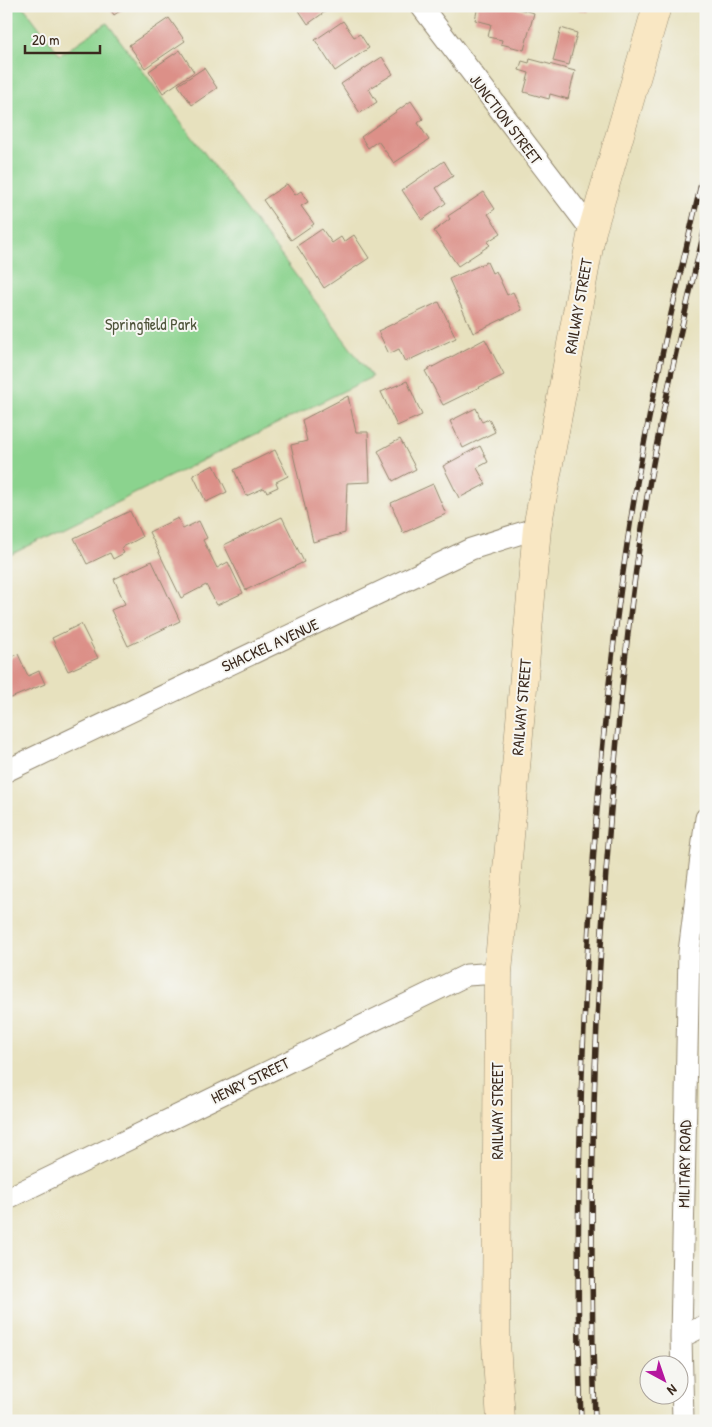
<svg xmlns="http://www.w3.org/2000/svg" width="712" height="1427" font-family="'Patrick Hand',sans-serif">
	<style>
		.green { fill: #8bd38e; stroke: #637e56 }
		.building { fill: #dc9088 }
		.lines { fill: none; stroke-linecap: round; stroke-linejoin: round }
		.street-casing { stroke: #91866e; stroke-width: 23 }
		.secondary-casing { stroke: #91866e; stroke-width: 29 }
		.street { stroke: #fff; stroke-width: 21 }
		.secondary { stroke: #f9e7c3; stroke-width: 28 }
		.rail-casing { stroke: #3b2a1e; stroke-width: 5.5 }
		.rail { stroke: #f6f6f2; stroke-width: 4; stroke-dasharray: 11; stroke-linecap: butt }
		.labels { text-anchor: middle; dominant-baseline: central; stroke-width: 4; stroke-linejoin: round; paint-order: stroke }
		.street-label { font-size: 16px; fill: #3b2a1e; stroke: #f6f6f2 }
		.park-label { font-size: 16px; fill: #4f543a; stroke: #f6f6f2 }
	</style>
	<rect width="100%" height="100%" fill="#f6f6f2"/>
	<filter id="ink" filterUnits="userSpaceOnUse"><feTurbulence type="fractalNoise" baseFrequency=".02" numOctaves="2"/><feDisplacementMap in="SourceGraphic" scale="10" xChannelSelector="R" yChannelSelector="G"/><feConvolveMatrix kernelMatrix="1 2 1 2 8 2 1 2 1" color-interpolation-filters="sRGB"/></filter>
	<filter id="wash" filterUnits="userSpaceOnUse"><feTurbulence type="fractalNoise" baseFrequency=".0096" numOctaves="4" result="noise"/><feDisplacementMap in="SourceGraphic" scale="20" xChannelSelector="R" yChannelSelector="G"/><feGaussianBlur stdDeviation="1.12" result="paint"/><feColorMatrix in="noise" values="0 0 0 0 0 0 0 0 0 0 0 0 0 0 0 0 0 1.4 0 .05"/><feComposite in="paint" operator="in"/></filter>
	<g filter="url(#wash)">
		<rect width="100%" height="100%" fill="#e7e1be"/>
		<path class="green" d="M6 6H23L60 55 107 23 372 377 6 557Z"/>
		<g id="blocks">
			<path class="building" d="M108 6H127L114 15Z
				M296 6H333L308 24Z
				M478 6H507L534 13 524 50 501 44 502 40 488 37 491 24 475 20Z
				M569 6H589L587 12Z
				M169 18 185 41 145 68 129 45Z
				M343 21 354 37 360 34 369 48 335 71 315 40Z
				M561 28 577 33 569 65 553 61Z
				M180 50 194 72 163 93 149 71Z
				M382 57 393 74 369 89 377 102 360 113 341 84Z
				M530 59 575 71 568 99 550 94 549 99 524 92 529 73 519 70 522 61 529 63Z
				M204 68 217 88 192 105 178 85Z
				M411 101 423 119 418 123 429 140 394 163 378 141 368 148 361 137Z
				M444 161 453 176 436 188 446 203 422 220 402 190Z
				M287 184 295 195 301 191 308 202 301 206 314 224 291 240 263 200Z
				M484 192 495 209 488 214 501 233 487 242 490 245 458 266 434 231 450 219 448 216Z
				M322 229 332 243 341 237 344 242 354 235 369 258 324 288 297 246Z
				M487 262 492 273 496 271 507 295 513 292 522 310 473 333 449 279Z
				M439 302 456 338 405 362 399 349 389 354 378 331Z
				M485 339 504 375 443 405 425 371Z
				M407 381 422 415 397 426 381 392Z
				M348 396 356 432H368L370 482 347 483 345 533 313 542 291 445 307 441 302 420Z
				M476 408 482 422 489 419 495 432 463 448 450 421Z
				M400 439 416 469 393 481 378 451Z
				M480 446 488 462 477 468 486 484 459 498 443 466Z
				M275 450 288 476 276 482 278 487 267 492 264 488 246 496 234 470Z
				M214 465 227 492 206 502 193 475Z
				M433 484 446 514 403 533 391 503Z
				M130 511 142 537 121 548 124 553 113 559 110 553 87 564 74 538Z
				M282 517 304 562 246 590 224 545Z
				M178 518 183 529 199 521 207 538 203 540 217 568 228 562 243 593 217 605 206 585 181 598 149 532Z
				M152 561 180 621 128 646 111 610 125 604 114 579Z
				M81 624 98 658 68 671 52 638Z
				M18 654 28 676 39 671 45 684 6 700V660Z"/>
		</g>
	</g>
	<g filter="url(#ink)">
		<use href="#blocks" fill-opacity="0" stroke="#91866e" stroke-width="1"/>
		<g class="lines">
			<defs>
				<path id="street" d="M421 6 592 231
					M6 771 471 549 537 528
					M6 1199 467 975 498 973
					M681 1337 706 1325
					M683 1421 681 1337 689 952 706 818"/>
				<path id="secondary" d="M501 1421 496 1343 498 973 537 528 592 231 657 6"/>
			</defs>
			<use href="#street" class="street-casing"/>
			<use href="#secondary" class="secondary-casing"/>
			<use href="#street" class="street"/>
			<use href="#secondary" class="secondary"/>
			<defs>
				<path id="rail" d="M581 1421C576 1289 578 1157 584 1026 591 854 605 682 632 512 651 395 679 278 706 163
					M595 1421C588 1221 593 1021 610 822 618 719 628 616 644 515 660 417 683 320 706 224"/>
			</defs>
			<use href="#rail" class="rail-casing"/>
			<use href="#rail" class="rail"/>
		</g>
	</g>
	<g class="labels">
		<g class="street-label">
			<text transform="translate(506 119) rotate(53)">JUNCTION STREET</text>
			<text transform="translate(578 306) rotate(-80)">RAILWAY STREET</text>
			<text transform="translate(270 645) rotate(-25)">SHACKEL AVENUE</text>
			<text transform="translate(521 707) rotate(-85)">RAILWAY STREET</text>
			<text transform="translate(250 1080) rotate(-26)">HENRY STREET</text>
			<text transform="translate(497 1111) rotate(-90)">RAILWAY STREET</text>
			<text transform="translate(684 1164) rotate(-89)">MILITARY ROAD</text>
		</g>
		<g class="park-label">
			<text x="151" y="324">Springfield Park</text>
		</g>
	</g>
	<rect width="712" height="1427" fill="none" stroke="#f6f6f2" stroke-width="25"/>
	<g transform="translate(664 1380) rotate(140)"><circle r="24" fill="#f6f6f2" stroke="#aba49d"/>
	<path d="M0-4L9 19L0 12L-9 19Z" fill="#b5179e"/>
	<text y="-8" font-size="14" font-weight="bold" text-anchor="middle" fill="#3b2a1e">N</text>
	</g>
	<path d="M25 45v8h75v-8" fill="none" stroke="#3b2a1e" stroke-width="2.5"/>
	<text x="32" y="45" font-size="15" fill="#3b2a1e" stroke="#f6f6f2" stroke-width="4" paint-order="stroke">20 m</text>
</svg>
